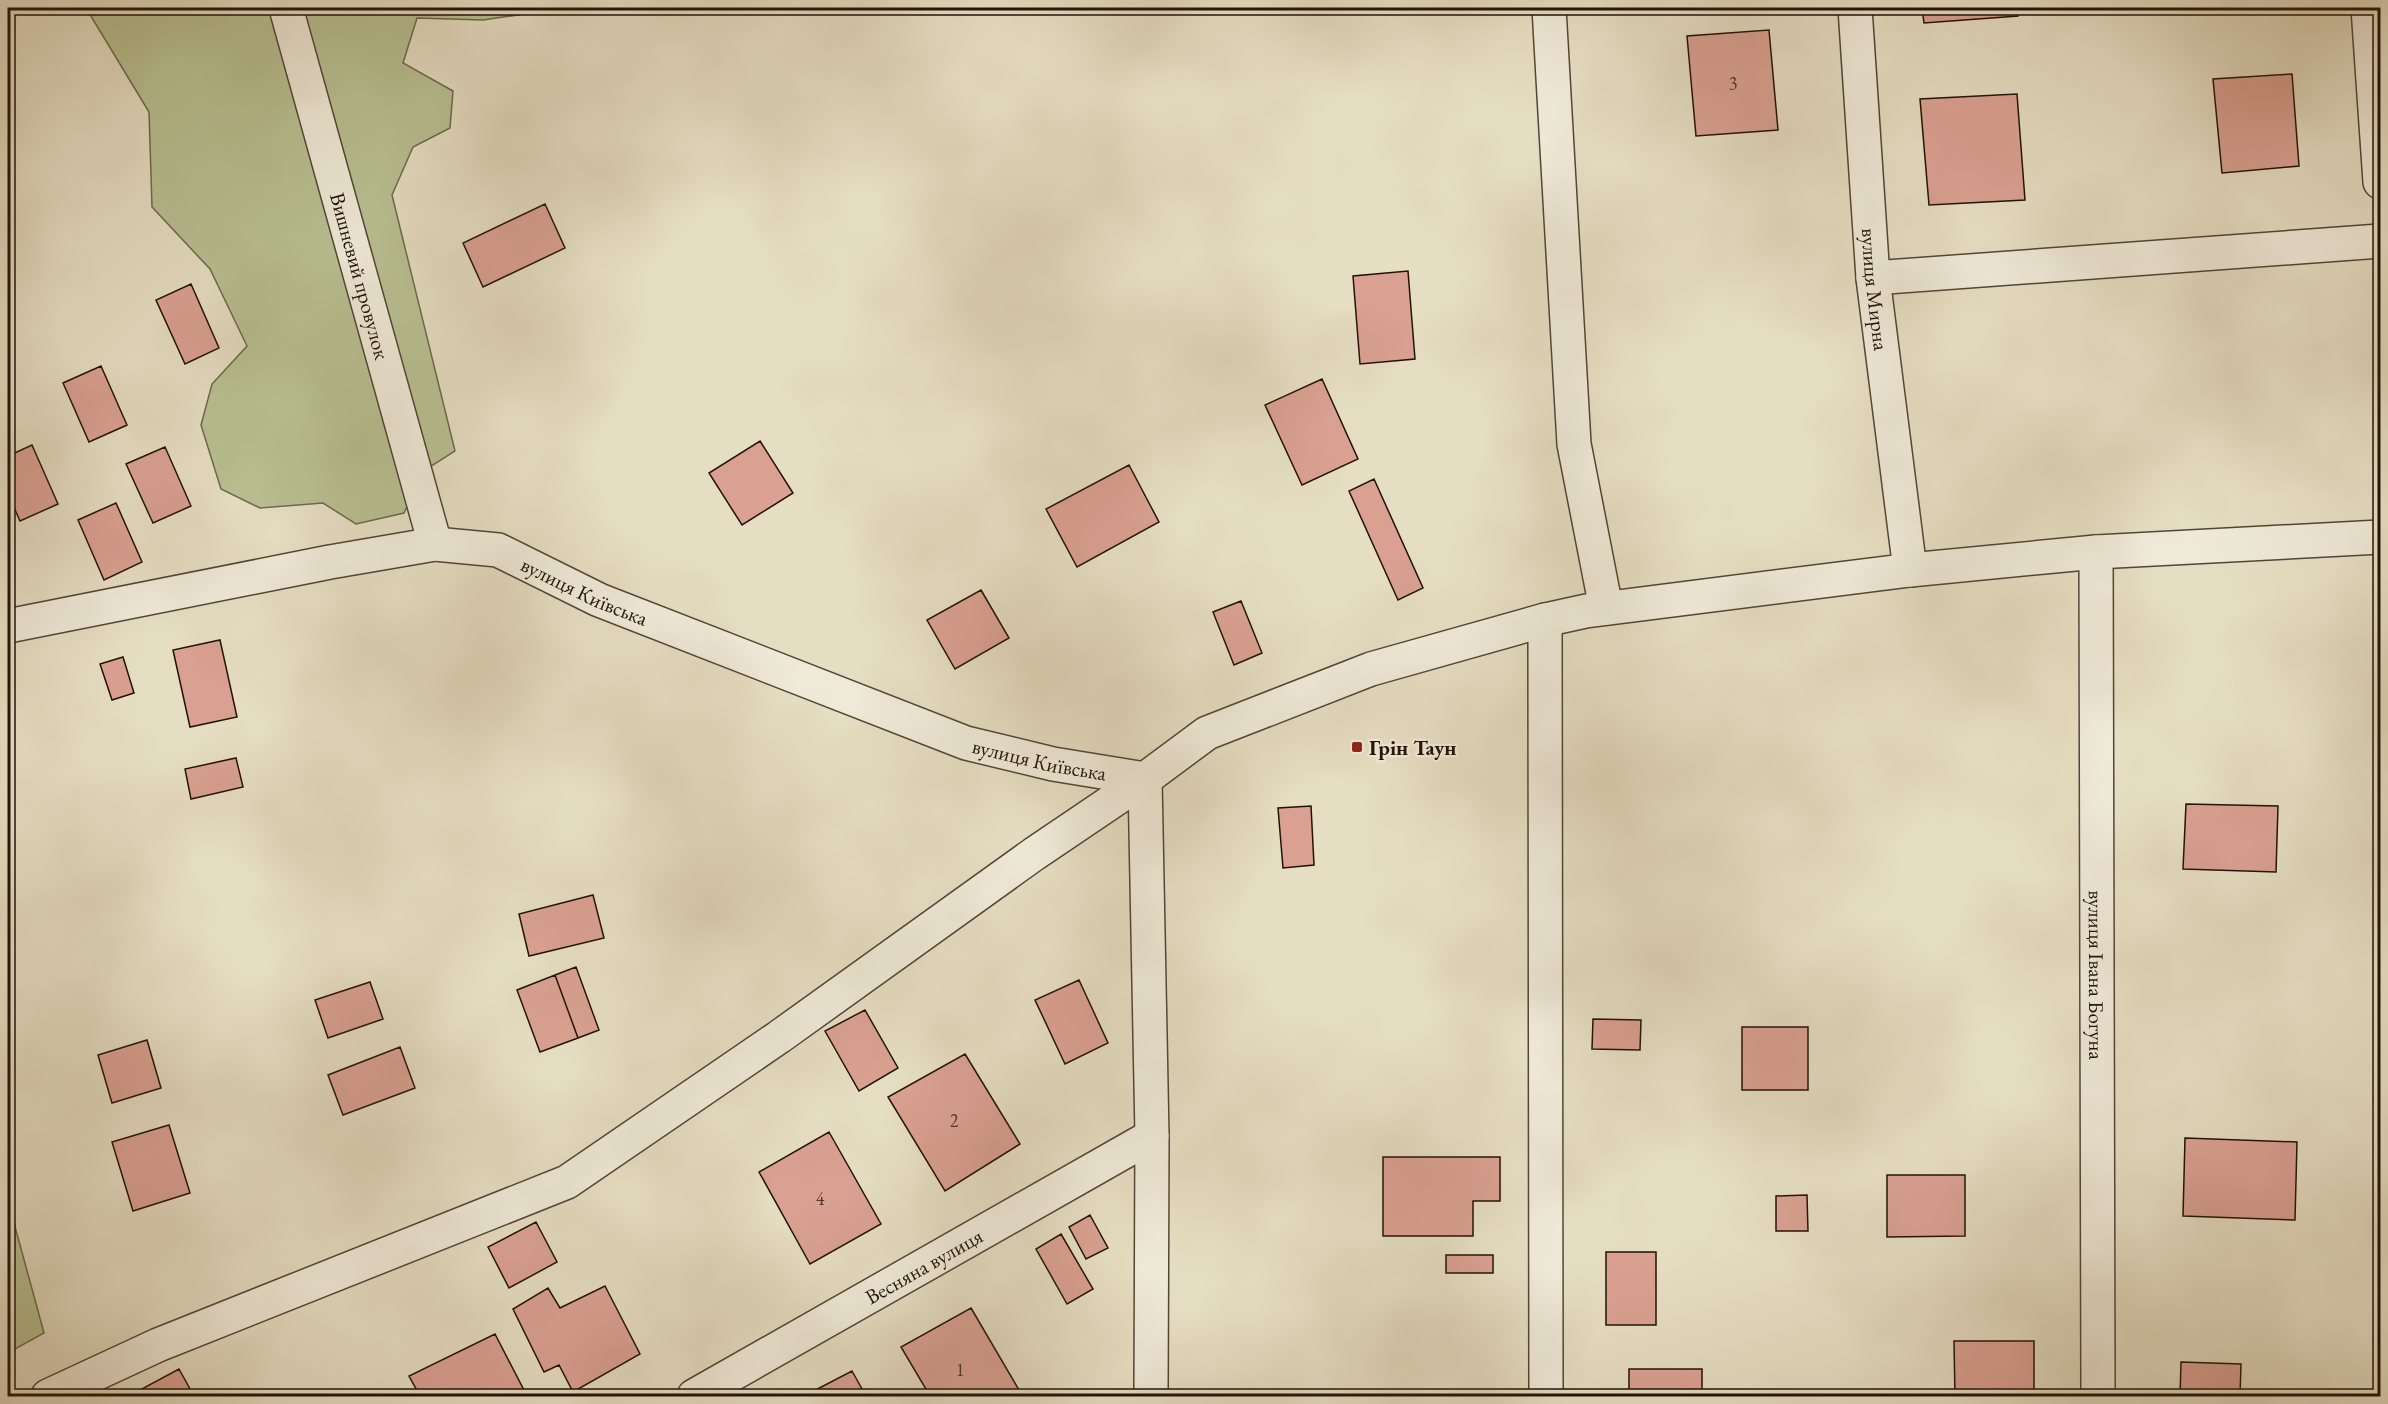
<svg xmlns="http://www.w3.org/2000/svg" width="2388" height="1404" font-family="'EB Garamond',serif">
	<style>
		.green { fill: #b8c092; stroke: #6c694e; stroke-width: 1.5 }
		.building { fill: #daa192; stroke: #211209; stroke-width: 1.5 }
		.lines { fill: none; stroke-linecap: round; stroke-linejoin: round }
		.minor-casing { stroke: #524538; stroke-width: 36 }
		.tertiary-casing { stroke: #524538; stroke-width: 36 }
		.minor { stroke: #efead8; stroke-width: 33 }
		.tertiary { stroke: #efead8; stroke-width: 33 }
		.poi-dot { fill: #8f2418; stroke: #efead8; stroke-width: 2 }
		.labels { text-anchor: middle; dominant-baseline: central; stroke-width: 4.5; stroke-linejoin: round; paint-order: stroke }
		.number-label { font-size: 18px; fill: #4f362b }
		.street-label { font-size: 21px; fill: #211209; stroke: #efead8 }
		.poi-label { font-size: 21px; font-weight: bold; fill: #211209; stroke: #efead8; text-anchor: start }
	</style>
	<rect width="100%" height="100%" fill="#e6dec3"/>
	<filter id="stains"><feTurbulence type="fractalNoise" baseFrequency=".00333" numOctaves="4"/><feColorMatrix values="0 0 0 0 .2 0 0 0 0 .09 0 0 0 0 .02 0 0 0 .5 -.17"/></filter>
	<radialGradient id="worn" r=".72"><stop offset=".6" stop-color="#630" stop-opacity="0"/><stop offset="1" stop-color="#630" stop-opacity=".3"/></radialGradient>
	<path class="green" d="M86 8H548L545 11 483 20 417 18 403 63 453 91 450 128 413 147 392 195 455 451 425 470 404 513 356 524 323 503 260 508 221 489 201 425 212 384 247 346 210 269 152 207 149 112Z
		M8 1201 44 1333 8 1353Z"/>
	<path class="building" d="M1922 8H2017L2018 16 1924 23Z
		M1769 30 1778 130 1696 136 1687 36Z
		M2292 74 2299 166 2222 173 2213 79Z
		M2017 94 2025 200 1929 205 1920 99Z
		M545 204 565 248 483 287 463 243Z
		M1408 271 1415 359 1360 364 1353 276Z
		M191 284 219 348 185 364 156 300Z
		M101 366 127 425 89 442 63 383Z
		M1322 379 1358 459 1302 485 1265 405Z
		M760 441 793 493 742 525 709 473Z
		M32 445 58 504 20 521 8 494V456Z
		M165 447 191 506 153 523 126 464Z
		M1129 465 1159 522 1077 567 1046 509Z
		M1374 479 1423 588 1398 600 1349 491Z
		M116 503 142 562 104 580 78 520Z
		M981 590 1009 638 955 669 927 620Z
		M1241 601 1262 653 1234 665 1213 612Z
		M220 640 237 717 190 727 173 650Z
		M123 657 134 693 112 700 100 664Z
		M236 758 243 787 191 799 185 769Z
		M2186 804 2278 806 2276 872 2183 869Z
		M1311 806 1314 865 1283 868 1278 808Z
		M593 895 604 938 529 956 519 914Z
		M576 967 599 1030 578 1038 555 975Z
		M555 975 578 1038 540 1052 517 990Z
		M1079 980 1108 1043 1065 1064 1035 1000Z
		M370 982 383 1019 328 1038 315 1000Z
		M865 1010 898 1068 859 1091 825 1031Z
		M1593 1019 1641 1020 1640 1050 1592 1049Z
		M1742 1027H1808V1090H1742Z
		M147 1040 161 1088 112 1103 98 1055Z
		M400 1047 415 1088 343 1115 328 1075Z
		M965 1054 1020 1144 945 1191 888 1097Z
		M169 1125 190 1193 133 1211 112 1142Z
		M829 1132 881 1224 810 1264 759 1172Z
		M2185 1138 2297 1142 2295 1220 2183 1216Z
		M1383 1157H1500V1201H1473V1236H1383Z
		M1887 1175H1965V1236L1887 1237Z
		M1807 1195 1808 1231H1776V1196Z
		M1090 1215 1108 1248 1086 1259 1069 1227Z
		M536 1222 557 1262 509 1288 488 1247Z
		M1061 1234 1093 1289 1067 1304 1036 1249Z
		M1606 1252H1656V1325H1606Z
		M1446 1255H1493V1273H1446Z
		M605 1286 640 1354 573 1392 559 1365 544 1372 513 1309 548 1288 560 1308Z
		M971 1308 1019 1390 1008 1396H930L901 1347Z
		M495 1334 527 1396H420L409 1376Z
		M1954 1341H2034V1396H1955Z
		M2181 1362 2241 1364 2240 1396H2180Z
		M179 1369 194 1396H141L138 1391Z
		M1629 1369H1702V1396H1629Z
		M852 1371 866 1396H804Z"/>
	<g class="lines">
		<defs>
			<g id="minor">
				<path id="s1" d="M286 8 435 544"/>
				<path d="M1549 8 1574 444 1606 608"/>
				<path id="s2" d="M1855 8 1873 278 1910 570"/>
				<path d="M2368 8 2380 182"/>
				<path d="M1873 278 2380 241"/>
				<path id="s3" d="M2096 552 2098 1396"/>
				<path d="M1545 620 1546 1396"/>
				<path d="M48 1396 158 1345 567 1182 779 1037 1034 854 1145 779"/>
				<path id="s4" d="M694 1396 1152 1136"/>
			</g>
			<g id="tertiary">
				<path id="s5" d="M8 626 330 562 435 544 498 550 599 600 966 743 1053 764 1145 779"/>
				<path d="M1145 779 1207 733 1371 669 1545 620 1586 611 1910 570 2096 552 2380 537"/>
				<path d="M1145 779 1152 1136 1151 1396"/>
			</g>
		</defs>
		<use href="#minor" class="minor-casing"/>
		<use href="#tertiary" class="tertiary-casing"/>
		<use href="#minor" class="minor"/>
		<use href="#tertiary" class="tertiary"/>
	</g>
	<rect class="poi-dot" x="1351" y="741" width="12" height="12" rx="3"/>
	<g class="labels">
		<g class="number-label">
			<text x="1733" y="83">3</text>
			<text x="954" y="1120">2</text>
			<text x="820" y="1198">4</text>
			<text x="960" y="1369">1</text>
		</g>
		<g class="street-label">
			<text stroke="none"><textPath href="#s1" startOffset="278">Вишневий провулок</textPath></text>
			<text stroke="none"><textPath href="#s2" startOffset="282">вулиця Мирна</textPath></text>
			<text stroke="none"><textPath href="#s5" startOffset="594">вулиця Київська</textPath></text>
			<text stroke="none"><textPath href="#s5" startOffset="1080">вулиця Київська</textPath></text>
			<text stroke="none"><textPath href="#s3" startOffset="423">вулиця Івана Богуна</textPath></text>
			<text stroke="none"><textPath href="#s4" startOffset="264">Весняна вулиця</textPath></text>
		</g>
		<g class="poi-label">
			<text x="1369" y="747">Грін Таун</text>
		</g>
	</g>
	<rect width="2388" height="1404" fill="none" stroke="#e6dec3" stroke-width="30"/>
	<rect x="9" y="9" width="2370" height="1386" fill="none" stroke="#211209" stroke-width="3"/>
	<rect x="15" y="15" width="2358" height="1374" fill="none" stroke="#211209" stroke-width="1.5"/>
	<rect width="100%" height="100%" filter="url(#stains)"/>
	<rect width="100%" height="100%" fill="url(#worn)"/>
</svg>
